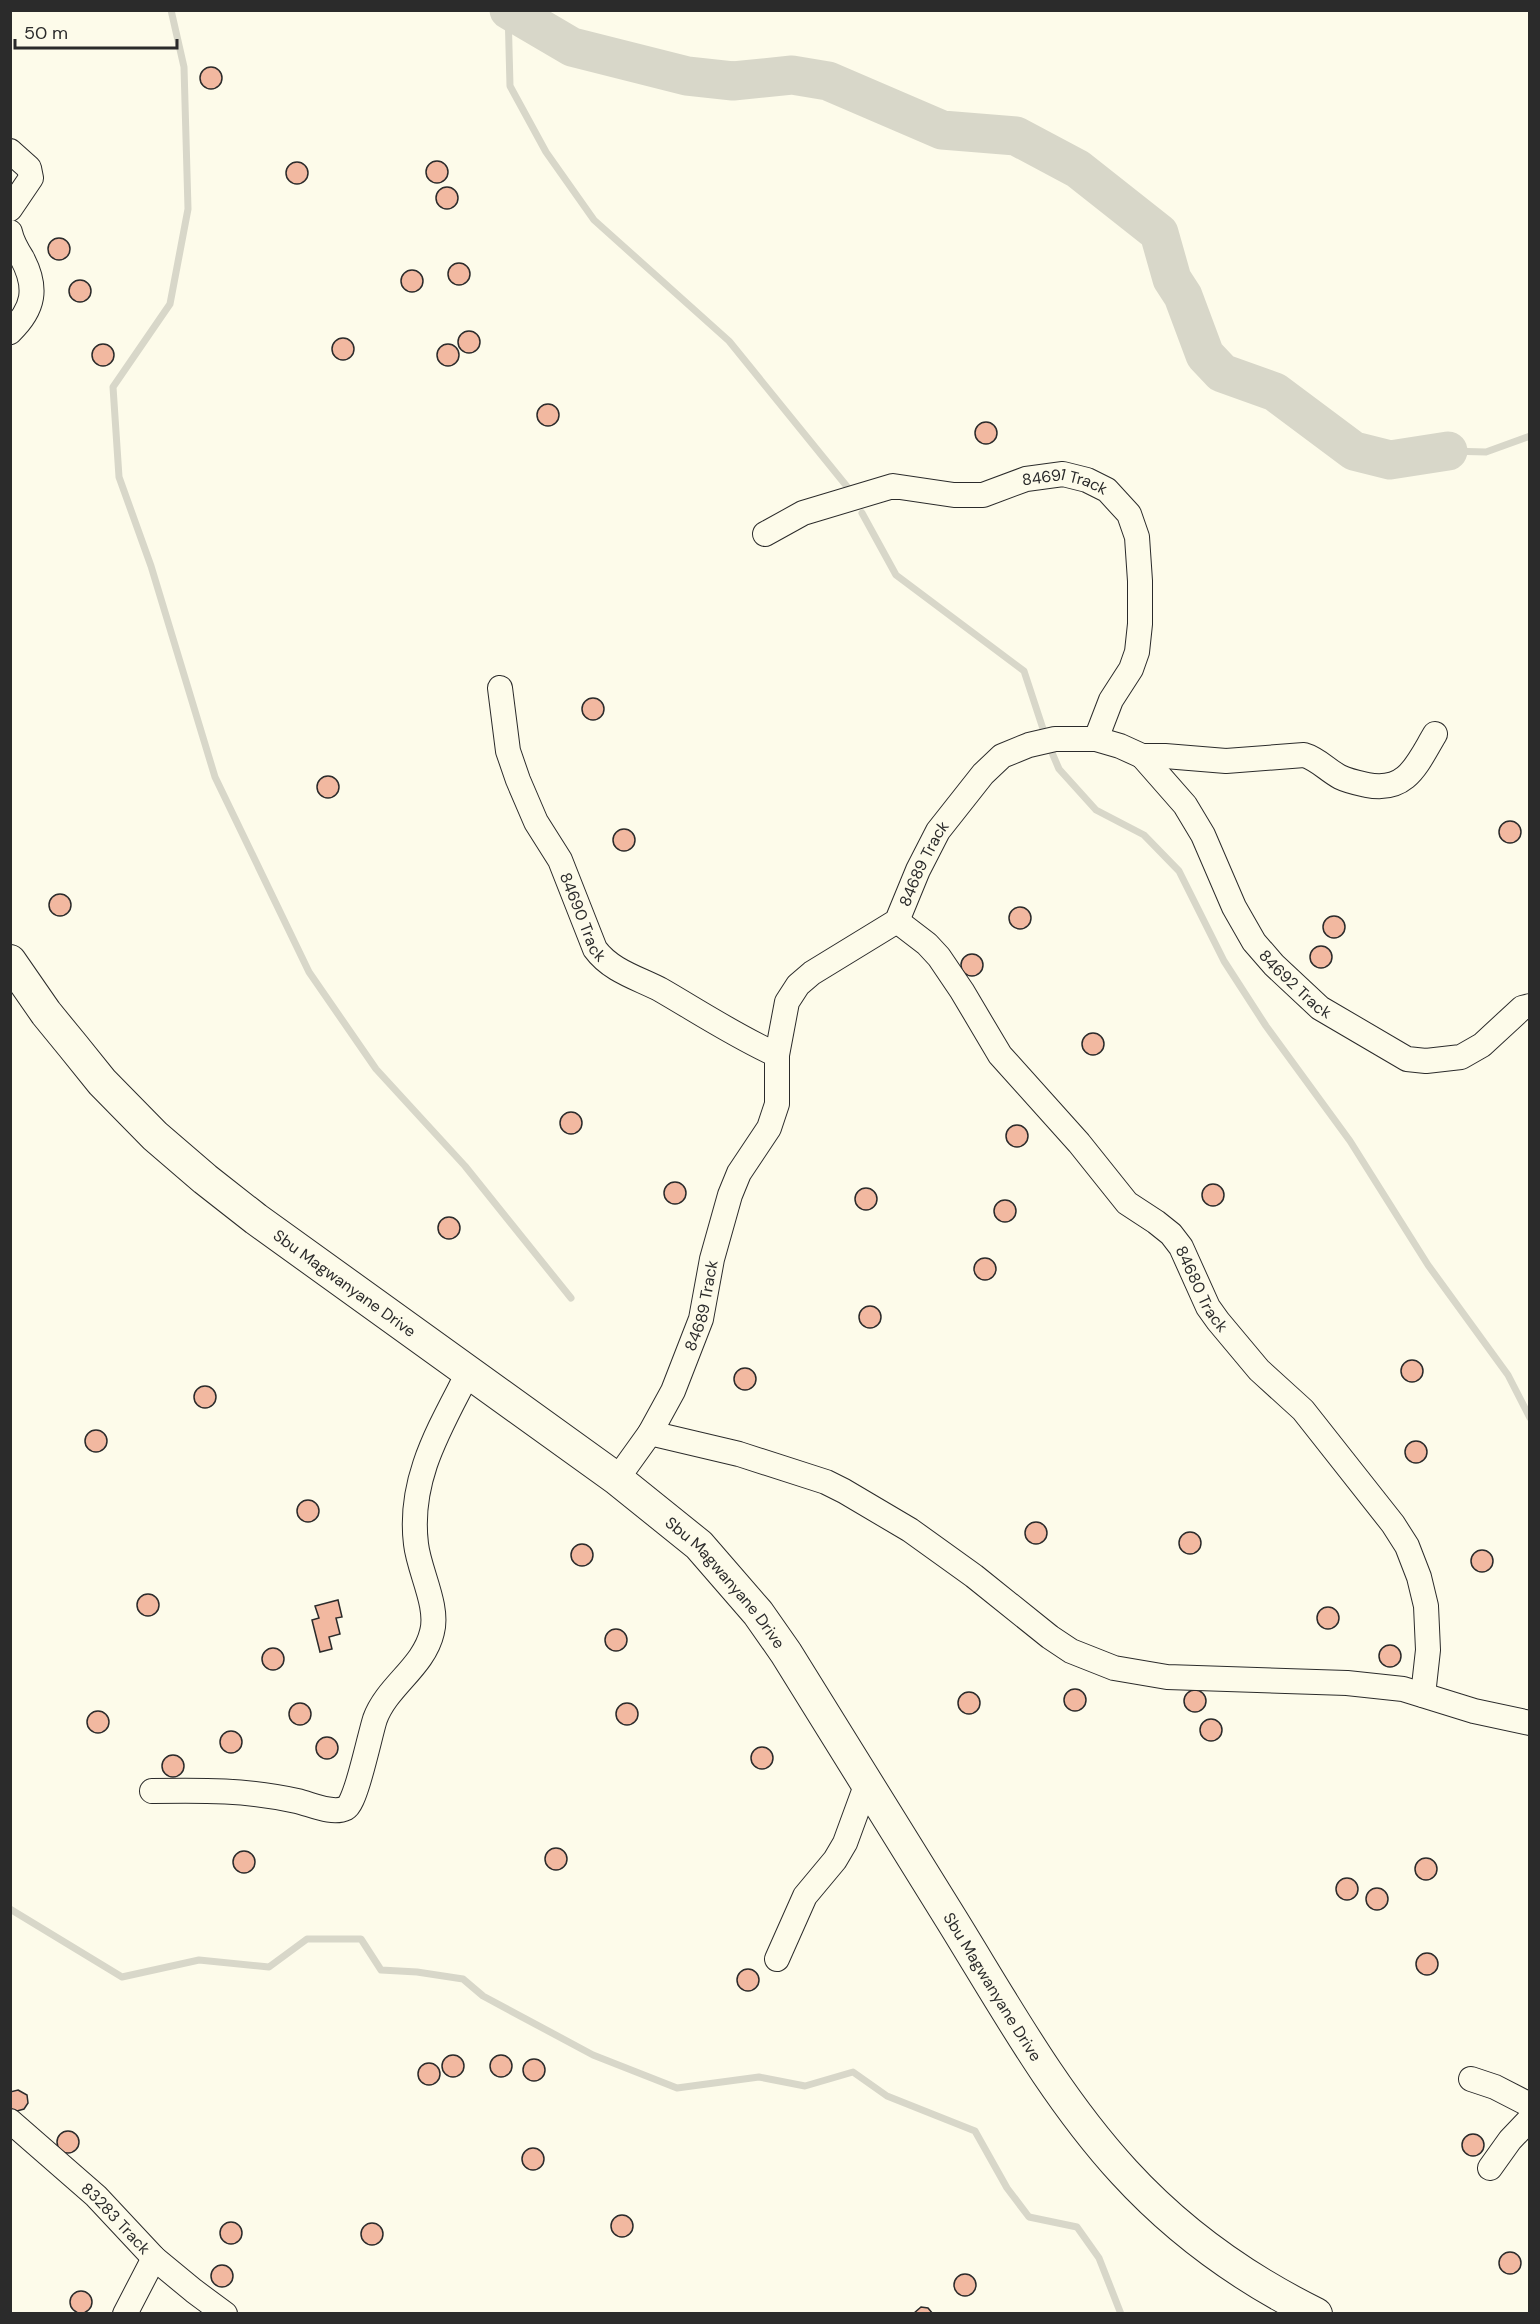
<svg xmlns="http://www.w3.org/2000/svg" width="1540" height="2324" font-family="'DM Sans',sans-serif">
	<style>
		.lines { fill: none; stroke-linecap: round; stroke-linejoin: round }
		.stream { stroke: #d8d7c9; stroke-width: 7 }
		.river { stroke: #d8d7c9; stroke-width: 39 }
		.building { fill: #f2b8a0; stroke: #2b2b2b; stroke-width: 1.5 }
		.minor-casing { stroke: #2b2b2b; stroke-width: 26 }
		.major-casing { stroke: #2b2b2b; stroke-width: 34 }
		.minor { stroke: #fdfbea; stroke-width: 24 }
		.major { stroke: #fdfbea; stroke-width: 32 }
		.labels { text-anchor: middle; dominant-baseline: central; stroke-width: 4.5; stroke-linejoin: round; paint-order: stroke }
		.street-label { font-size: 16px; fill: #2b2b2b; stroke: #fdfbea }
	</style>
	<rect width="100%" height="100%" fill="#fdfbea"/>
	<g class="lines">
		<path class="stream" d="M171 10 184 67 188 209 170 304 113 387 119 477 151 566 215 777 309 972 376 1069 465 1166 571 1298
			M508 10 510 86 546 152 594 220 729 341 849 489
			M1448 451 1486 452 1530 436
			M862 513 896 575 1024 671 1047 741 1059 769 1096 810 1144 835 1179 871 1224 961 1266 1026 1350 1141 1428 1265 1508 1375 1530 1418
			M10 1909 122 1977 199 1960 269 1967 307 1939H361L381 1970 417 1972 463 1979 483 1996 593 2055 677 2088 759 2077 805 2086 853 2072 887 2096 975 2131 1007 2188 1029 2217 1077 2227 1099 2258 1121 2314"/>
		<path class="river" d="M509 10 572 47 687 76 733 81 792 75 828 81 942 130 1016 136 1078 169 1159 233 1172 279 1183 296 1205 355 1222 373 1275 392 1354 451 1390 460 1448 451"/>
	</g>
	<path class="building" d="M200 78a11 11 0 1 1 22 0a11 11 0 1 1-22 0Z
		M426 172a11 11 0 1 1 22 0a11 11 0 1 1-22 0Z
		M286 173a11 11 0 1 1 22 0a11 11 0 1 1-22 0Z
		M436 198a11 11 0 1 1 22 0a11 11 0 1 1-22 0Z
		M48 249a11 11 0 1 1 22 0a11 11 0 1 1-22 0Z
		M448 274a11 11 0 1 1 22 0a11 11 0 1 1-22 0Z
		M401 281a11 11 0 1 1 22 0a11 11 0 1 1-22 0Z
		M69 291a11 11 0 1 1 22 0a11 11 0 1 1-22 0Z
		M458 342a11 11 0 1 1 22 0a11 11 0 1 1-22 0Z
		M332 349a11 11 0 1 1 22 0a11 11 0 1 1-22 0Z
		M437 355a11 11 0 1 1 22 0a11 11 0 1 1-22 0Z
		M92 355a11 11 0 1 1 22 0a11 11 0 1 1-22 0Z
		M537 415a11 11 0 1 1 22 0a11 11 0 1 1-22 0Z
		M975 433a11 11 0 1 1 22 0a11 11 0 1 1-22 0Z
		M582 709a11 11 0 1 1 22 0a11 11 0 1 1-22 0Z
		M317 787a11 11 0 1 1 22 0a11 11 0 1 1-22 0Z
		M1499 832a11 11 0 1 1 22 0a11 11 0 1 1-22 0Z
		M613 840a11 11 0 1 1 22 0a11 11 0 1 1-22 0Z
		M49 905a11 11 0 1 1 22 0a11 11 0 1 1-22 0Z
		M1009 918a11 11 0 1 1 22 0a11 11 0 1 1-22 0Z
		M1323 927a11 11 0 1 1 22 0a11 11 0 1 1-22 0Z
		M1310 957a11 11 0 1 1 22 0a11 11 0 1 1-22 0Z
		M961 965a11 11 0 1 1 22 0a11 11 0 1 1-22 0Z
		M1082 1044a11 11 0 1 1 22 0a11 11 0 1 1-22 0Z
		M560 1123a11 11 0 1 1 22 0a11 11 0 1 1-22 0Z
		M1006 1136a11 11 0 1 1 22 0a11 11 0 1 1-22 0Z
		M664 1193a11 11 0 1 1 22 0a11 11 0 1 1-22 0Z
		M1202 1195a11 11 0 1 1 22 0a11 11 0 1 1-22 0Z
		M855 1199a11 11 0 1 1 22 0a11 11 0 1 1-22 0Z
		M994 1211a11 11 0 1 1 22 0a11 11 0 1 1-22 0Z
		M438 1228a11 11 0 1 1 22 0a11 11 0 1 1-22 0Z
		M974 1269a11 11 0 1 1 22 0a11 11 0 1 1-22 0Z
		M859 1317a11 11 0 1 1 22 0a11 11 0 1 1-22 0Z
		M1401 1371a11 11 0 1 1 22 0a11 11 0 1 1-22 0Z
		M734 1379a11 11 0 1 1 22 0a11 11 0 1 1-22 0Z
		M194 1397a11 11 0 1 1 22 0a11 11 0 1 1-22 0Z
		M85 1441a11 11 0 1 1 22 0a11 11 0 1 1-22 0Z
		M1405 1452a11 11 0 1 1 22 0a11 11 0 1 1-22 0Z
		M297 1511a11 11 0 1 1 22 0a11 11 0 1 1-22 0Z
		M1025 1533a11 11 0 1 1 22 0a11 11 0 1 1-22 0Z
		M1179 1543a11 11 0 1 1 22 0a11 11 0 1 1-22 0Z
		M571 1555a11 11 0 1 1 22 0a11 11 0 1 1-22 0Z
		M1471 1561a11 11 0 1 1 22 0a11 11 0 1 1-22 0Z
		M137 1605a11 11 0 1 1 22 0a11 11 0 1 1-22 0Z
		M338 1600 342 1617 336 1618 340 1634 329 1637 332 1649 320 1652 312 1620 319 1618 315 1606Z
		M1317 1618a11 11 0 1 1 22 0a11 11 0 1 1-22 0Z
		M605 1640a11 11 0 1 1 22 0a11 11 0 1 1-22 0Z
		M1379 1656a11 11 0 1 1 22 0a11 11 0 1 1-22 0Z
		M262 1659a11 11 0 1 1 22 0a11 11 0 1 1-22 0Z
		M1064 1700a11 11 0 1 1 22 0a11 11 0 1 1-22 0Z
		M1184 1701a11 11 0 1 1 22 0a11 11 0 1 1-22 0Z
		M958 1703a11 11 0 1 1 22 0a11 11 0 1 1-22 0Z
		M289 1714a11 11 0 1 1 22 0a11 11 0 1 1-22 0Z
		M616 1714a11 11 0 1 1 22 0a11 11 0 1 1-22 0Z
		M87 1722a11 11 0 1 1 22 0a11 11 0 1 1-22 0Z
		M1200 1730a11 11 0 1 1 22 0a11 11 0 1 1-22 0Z
		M220 1742a11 11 0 1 1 22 0a11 11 0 1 1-22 0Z
		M316 1748a11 11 0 1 1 22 0a11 11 0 1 1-22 0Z
		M751 1758a11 11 0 1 1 22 0a11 11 0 1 1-22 0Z
		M162 1766a11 11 0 1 1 22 0a11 11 0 1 1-22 0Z
		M545 1859a11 11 0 1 1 22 0a11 11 0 1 1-22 0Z
		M233 1862a11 11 0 1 1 22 0a11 11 0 1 1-22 0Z
		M1415 1869a11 11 0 1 1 22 0a11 11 0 1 1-22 0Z
		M1336 1889a11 11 0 1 1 22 0a11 11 0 1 1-22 0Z
		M1366 1899a11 11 0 1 1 22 0a11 11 0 1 1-22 0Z
		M1416 1964a11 11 0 1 1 22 0a11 11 0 1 1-22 0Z
		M737 1980a11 11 0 1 1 22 0a11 11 0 1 1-22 0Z
		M442 2066a11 11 0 1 1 22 0a11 11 0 1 1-22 0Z
		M490 2066a11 11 0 1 1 22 0a11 11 0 1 1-22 0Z
		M523 2070a11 11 0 1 1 22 0a11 11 0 1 1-22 0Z
		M418 2074a11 11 0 1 1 22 0a11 11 0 1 1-22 0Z
		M18 2090 27 2095 28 2103 24 2109 17 2111 10 2109V2092Z
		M57 2142a11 11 0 1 1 22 0a11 11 0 1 1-22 0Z
		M1462 2145a11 11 0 1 1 22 0a11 11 0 1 1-22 0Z
		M522 2159a11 11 0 1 1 22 0a11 11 0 1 1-22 0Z
		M611 2226a11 11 0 1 1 22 0a11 11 0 1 1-22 0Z
		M220 2233a11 11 0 1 1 22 0a11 11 0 1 1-22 0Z
		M361 2234a11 11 0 1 1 22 0a11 11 0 1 1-22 0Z
		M1499 2263a11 11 0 1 1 22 0a11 11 0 1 1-22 0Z
		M211 2276a11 11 0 1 1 22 0a11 11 0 1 1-22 0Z
		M954 2285a11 11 0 1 1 22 0a11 11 0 1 1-22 0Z
		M70 2302a11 11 0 1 1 22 0a11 11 0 1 1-22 0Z
		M921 2307 928 2308 933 2314H913Z"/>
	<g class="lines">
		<defs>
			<g id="minor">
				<path d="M10 151 29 168 31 178 10 209"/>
				<path d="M10 232C12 242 17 250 22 258 38 288 34 309 10 332"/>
				<path id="s1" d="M765 534 803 513 893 486 954 495H983L1026 479 1063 474 1087 480 1107 490 1129 514 1137 537 1140 581V624L1137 652 1131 669 1111 700 1096 739"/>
				<path id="s2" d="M500 688 508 751 518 780 536 822 560 860 595 949C611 971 638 978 661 990 699 1012 737 1037 777 1055"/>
				<path id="s3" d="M1142 756 1185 805 1203 835 1234 907 1254 942 1274 965 1320 1008 1407 1059 1426 1061 1461 1057 1482 1045 1522 1008 1530 1006"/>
				<path id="s4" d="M897 921 927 944 939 957 962 991 1000 1055 1079 1143 1127 1203 1156 1222 1171 1234 1181 1247 1208 1307 1218 1321 1259 1370 1303 1410 1393 1524 1407 1546 1419 1577 1426 1606 1428 1650 1423 1695"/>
				<path d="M650 1433 739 1454 826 1482 844 1491 910 1530 974 1576 1050 1637 1071 1651 1114 1668 1167 1677 1347 1683 1403 1689 1474 1711 1530 1723"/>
				<path id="s5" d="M617 1479 650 1433 673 1391 701 1319 712 1259 730 1195 739 1173 769 1128 777 1104V1055L787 1002 798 985 812 973 897 921 918 870 938 831 983 774 1002 756 1029 745 1055 739H1096L1120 746 1142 756H1165L1226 761 1304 755C1318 759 1327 770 1340 777 1348 781 1358 783 1367 785 1407 793 1417 764 1435 734"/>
				<path d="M152 1791C202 1790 249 1790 297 1801 311 1804 332 1815 346 1808 356 1803 370 1734 375 1719 387 1686 424 1667 432 1632 439 1606 419 1571 416 1544 408 1479 440 1428 468 1373"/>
				<path d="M777 1959 805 1896 835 1860 845 1843 867 1783"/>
				<path d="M1471 2079 1495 2087 1530 2105"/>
				<path id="s6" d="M10 2121 96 2196 154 2258 194 2291 225 2314"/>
				<path d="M1490 2168 1510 2140 1530 2119"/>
				<path d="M125 2314 154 2258"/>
			</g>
			<g id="major">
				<path id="s7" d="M10 961 46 1013 73 1046 102 1082 155 1136 205 1179 256 1219 617 1479 699 1545 758 1613 786 1653C842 1743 897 1832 953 1922 1006 2008 1056 2098 1124 2172 1178 2231 1245 2279 1316 2314"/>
			</g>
		</defs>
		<use href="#minor" class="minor-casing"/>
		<use href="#major" class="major-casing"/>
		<use href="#minor" class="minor"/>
		<use href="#major" class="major"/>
	</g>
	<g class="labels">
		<g class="street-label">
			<text stroke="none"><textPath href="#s1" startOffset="314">84691 Track</textPath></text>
			<text stroke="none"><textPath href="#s5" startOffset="717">84689 Track</textPath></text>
			<text stroke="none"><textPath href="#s2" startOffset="246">84690 Track</textPath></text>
			<text stroke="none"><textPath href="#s3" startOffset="278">84692 Track</textPath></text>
			<text stroke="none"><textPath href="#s7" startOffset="468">Sbu Magwanyane Drive</textPath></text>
			<text stroke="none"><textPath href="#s4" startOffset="483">84680 Track</textPath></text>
			<text stroke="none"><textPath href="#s5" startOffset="195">84689 Track</textPath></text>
			<text stroke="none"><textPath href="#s7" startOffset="954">Sbu Magwanyane Drive</textPath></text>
			<text stroke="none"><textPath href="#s7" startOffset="1440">Sbu Magwanyane Drive</textPath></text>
			<text stroke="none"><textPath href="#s6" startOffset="144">83283 Track</textPath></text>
		</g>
	</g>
	<rect width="1540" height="2324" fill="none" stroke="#2b2b2b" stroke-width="24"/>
	<path d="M15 39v9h162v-9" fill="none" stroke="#2b2b2b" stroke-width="3"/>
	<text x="24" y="39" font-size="18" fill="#2b2b2b" stroke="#fdfbea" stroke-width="4.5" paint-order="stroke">50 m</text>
</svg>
